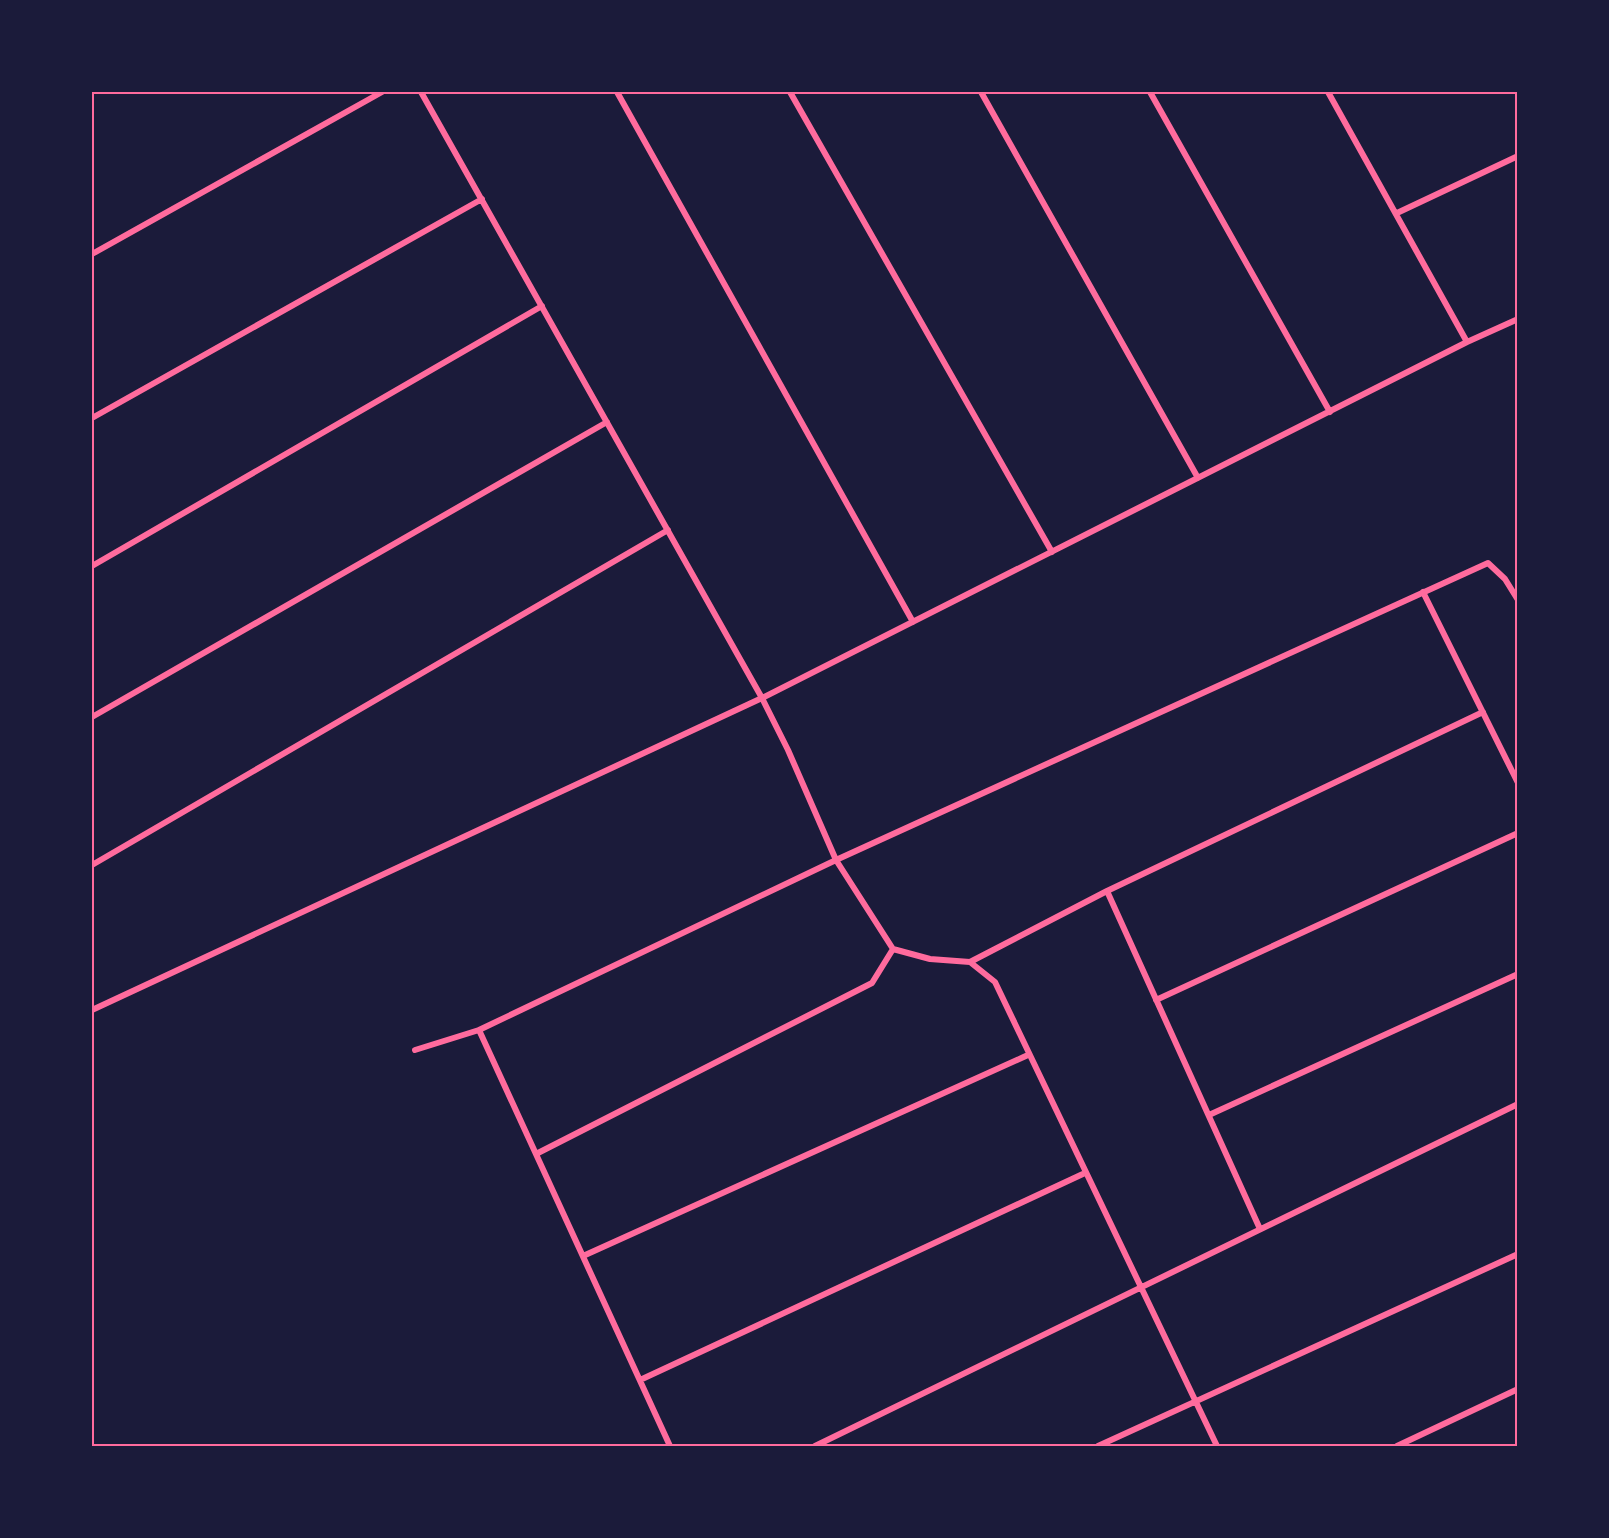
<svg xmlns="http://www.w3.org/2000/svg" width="1609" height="1538" font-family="'Source Sans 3',sans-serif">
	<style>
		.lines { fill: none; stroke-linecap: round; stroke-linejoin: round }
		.minor { stroke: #ff6b9d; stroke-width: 6 }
		.neatline { fill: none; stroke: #ff6b9d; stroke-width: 2 }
	</style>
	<rect width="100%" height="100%" fill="#1b1b3a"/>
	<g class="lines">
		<path class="minor" d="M421 92 762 698 788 750 836 860 893 949 930 959 970 962 995 982 1217 1446
			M617 92 913 622
			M790 92 1052 552
			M981 92 1198 478
			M1150 92 1330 412
			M1328 92 1467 342
			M1397 213 1518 156
			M92 254 382 92
			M92 418 482 199
			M92 566 542 306
			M1423 592 1518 783
			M92 717 607 422
			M92 865 668 530
			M1107 891 1260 1229
			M970 962 1107 891 1483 712
			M1156 1000 1518 833
			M92 1010 762 698 1467 342 1518 319
			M479 1030 836 860 1488 563 1505 579 1518 600
			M415 1050 479 1030 670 1446
			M1209 1115 1518 974
			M536 1154 872 983 893 949
			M583 1256 1028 1055
			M640 1380 1085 1173
			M815 1446 1518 1104
			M1098 1446 1518 1254
			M1397 1446 1518 1389"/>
	</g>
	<rect width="1609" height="1538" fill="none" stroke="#1b1b3a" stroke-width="186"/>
	<rect x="93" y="93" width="1423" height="1352" class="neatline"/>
</svg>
